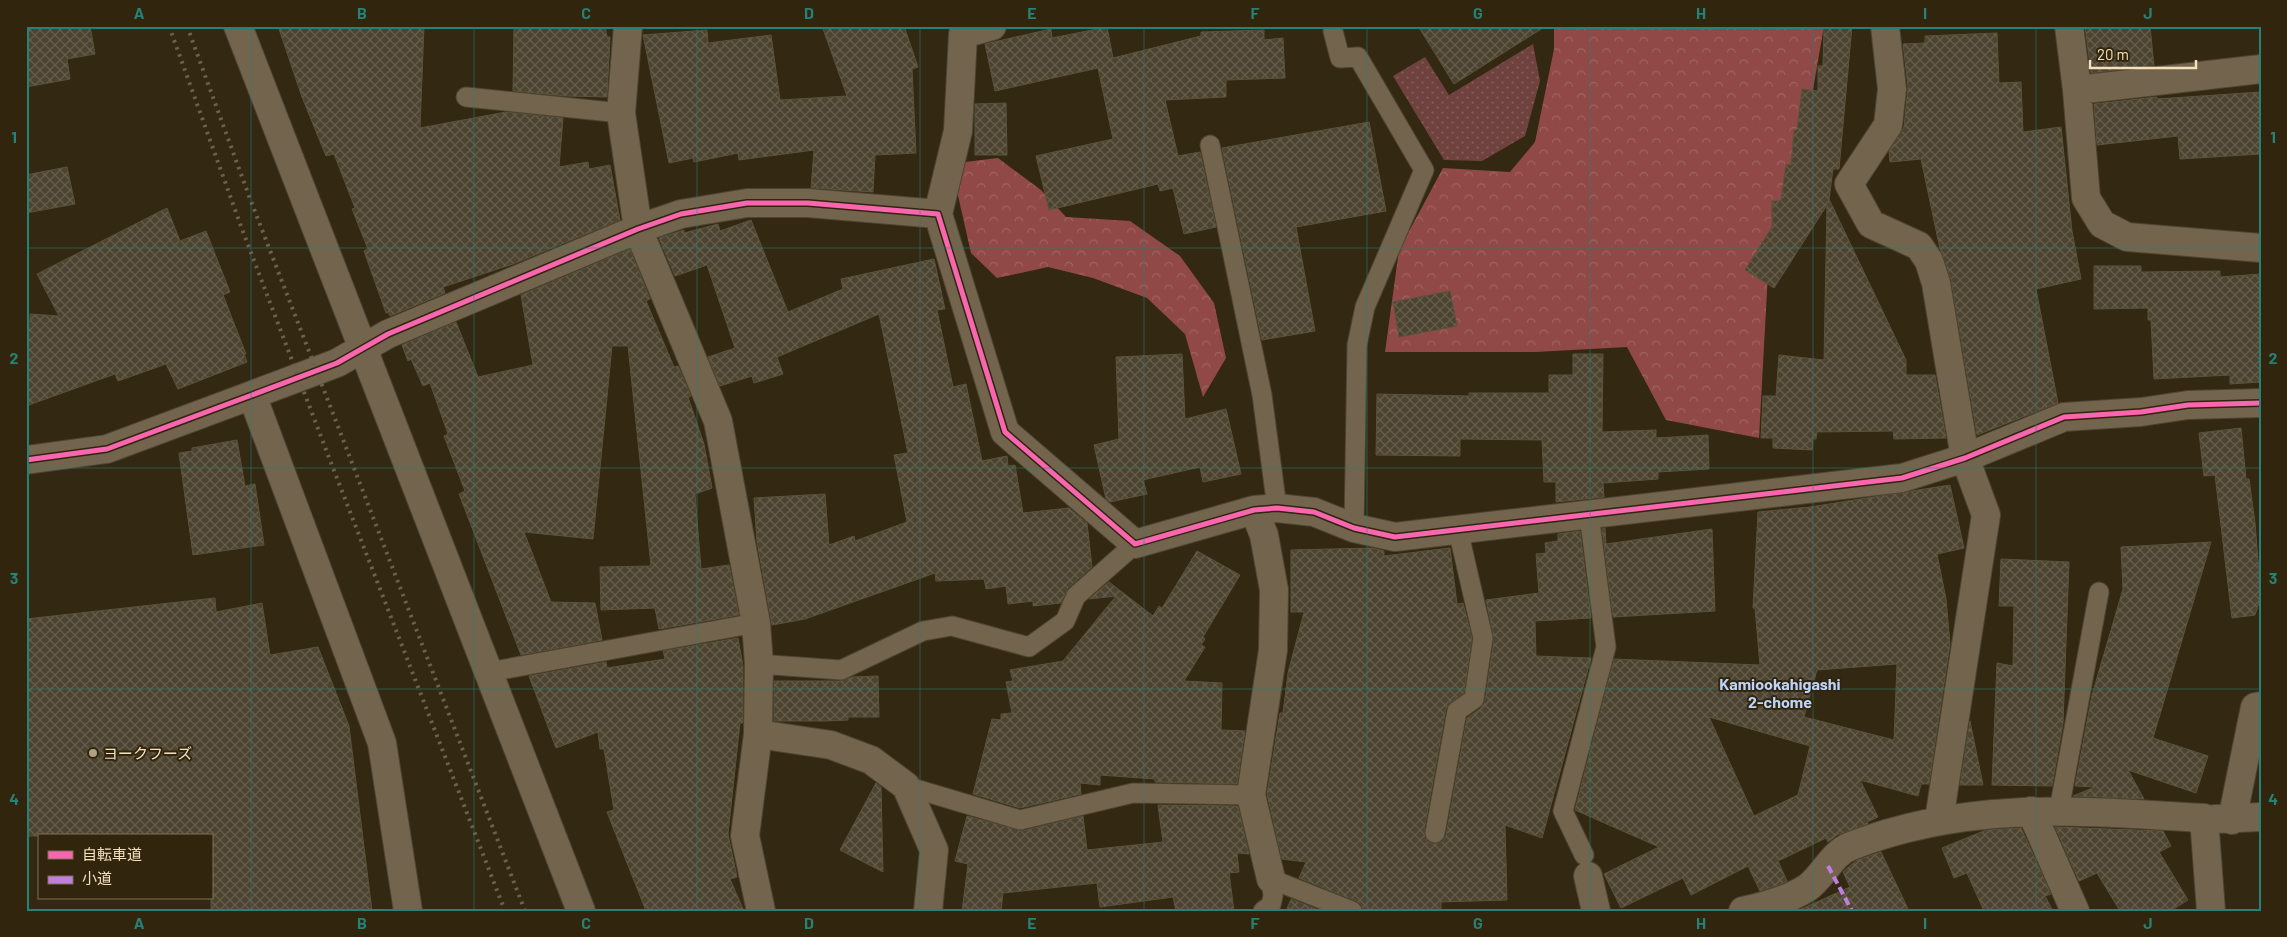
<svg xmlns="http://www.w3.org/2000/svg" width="2287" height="937" font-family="Barlow,'Noto Sans JP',sans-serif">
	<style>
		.grass { fill: url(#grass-dots) }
		.forest { fill: url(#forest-crowns) }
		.building { fill: url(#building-cross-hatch); stroke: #5a533a; fill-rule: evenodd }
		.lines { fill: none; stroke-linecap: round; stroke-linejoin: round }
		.lane-casing { stroke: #4e4432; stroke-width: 21 }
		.street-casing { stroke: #4e4432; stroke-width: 30 }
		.secondary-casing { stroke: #4e4432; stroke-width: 30 }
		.lane { stroke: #73654d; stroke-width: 19 }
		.street { stroke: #73654d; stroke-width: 28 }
		.secondary { stroke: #73654d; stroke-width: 28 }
		.rail { stroke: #6c614c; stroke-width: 4; stroke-dasharray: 2.5 5; stroke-linecap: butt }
		.quiet { stroke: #c07fdc; stroke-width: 4; stroke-dasharray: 8 4; stroke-linecap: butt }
		.cycleway-casing { stroke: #31250e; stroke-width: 8 }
		.cycleway { stroke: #f766af; stroke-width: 5 }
		.grid { fill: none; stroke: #268176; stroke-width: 1; stroke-opacity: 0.55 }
		.poi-dot { fill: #b1a081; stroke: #31250e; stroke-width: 2 }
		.labels { text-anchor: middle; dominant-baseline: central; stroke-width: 4; stroke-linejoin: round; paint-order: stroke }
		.poi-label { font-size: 15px; fill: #f5e0bd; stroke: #31250e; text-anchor: start }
		.neighbourhood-label { font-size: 16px; font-weight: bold; fill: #bcd4fa; stroke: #31250e }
		.neatline { fill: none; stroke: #268176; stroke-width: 2 }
		.grid-label { font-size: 16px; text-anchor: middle; font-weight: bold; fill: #268176 }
	</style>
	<defs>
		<pattern id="grass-dots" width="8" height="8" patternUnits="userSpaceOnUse" patternTransform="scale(1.25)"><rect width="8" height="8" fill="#70423f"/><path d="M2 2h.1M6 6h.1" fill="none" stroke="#855d59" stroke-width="1.8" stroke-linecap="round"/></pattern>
		<pattern id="forest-crowns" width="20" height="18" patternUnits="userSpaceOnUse" patternTransform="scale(1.25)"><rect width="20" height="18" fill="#904947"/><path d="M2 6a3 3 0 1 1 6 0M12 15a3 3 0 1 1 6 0" fill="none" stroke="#a06360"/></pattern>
		<pattern id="building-cross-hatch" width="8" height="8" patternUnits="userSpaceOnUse" patternTransform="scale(1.25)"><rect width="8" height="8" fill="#4c4330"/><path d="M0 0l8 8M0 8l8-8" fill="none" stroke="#665e4c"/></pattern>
	</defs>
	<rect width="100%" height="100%" fill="#332812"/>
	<path class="grass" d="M1533 44 1540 81 1525 136 1482 161 1444 160 1393 76 1425 57 1449 95Z"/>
	<path class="forest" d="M1554 26H1824L1811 101 1770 236 1759 438 1666 420 1627 347 1535 352H1385L1399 250 1443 168 1510 172 1535 142 1554 49Z
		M998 158 1041 190 1066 217 1130 221 1180 256 1214 303 1226 358 1203 397 1185 334 1147 298 1093 278 1048 267 997 278 971 253 957 191 965 162Z"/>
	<path class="building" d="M26 26H90L95 54 67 59 70 79 26 87Z
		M278 26H424L420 128 506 112 563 118 559 167 588 162 589 169 610 165 620 220 513 264 443 287 445 293 390 316 388 312 386 313 364 251 368 249 352 209 355 208 334 154 326 156 302 97Z
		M514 26H605L607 37H610L607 97 565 96 513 91Z
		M822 26H904L918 67 912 69 916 153 875 155 873 192 811 188 814 150 739 160 738 153 694 162 693 158 669 163 643 35 707 30 708 43 771 35 780 100 847 96Z
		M1418 26H1546L1454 84Z
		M1824 26H1852L1839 169H1833L1829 199 1906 360V375H1935L1946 438 1894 439 1893 431 1817 432 1816 439H1813L1812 450 1773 448V438H1761L1763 396H1776L1779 355 1824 360 1827 205 1774 288 1745 270 1772 227V201H1781L1786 164 1791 165 1794 130H1797L1802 89 1818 91V66H1823Z
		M2085 26H2150L2154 66 2091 73Z
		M1107 27 1113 58 1201 36V32L1264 30V40L1283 38 1285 78 1226 80V97L1165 100 1178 156 1200 152 1216 227 1184 234 1173 188 1160 191 1158 184 1049 210 1036 156 1113 139 1098 68 995 91 985 44 1051 29 1052 38Z
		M1997 33 1999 83 2021 82 2023 132 2061 127 2072 231 2081 279 2036 289 2058 403 1977 435 1951 280 1940 249 1921 159 1890 162 1889 151 1904 127 1908 87 1903 44 1925 43V36Z
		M2261 92V154L2180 159 2178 136 2097 145 2094 104 2157 97V99Z
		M1006 103 1007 155H975V104Z
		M1369 122 1386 211 1296 227 1315 331 1262 340 1222 148Z
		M67 167 75 204 26 213V175Z
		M167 208 180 241 206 231 230 292 223 295 246 354H244L247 362 178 389 166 364 118 381 115 374 26 406V321H30V314L59 316 37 274Z
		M751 220 788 312 843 289 841 279 934 259 945 309 937 310 953 387 966 384 982 461 1007 456 1008 466 1015 465 1023 513 1069 508 1087 523 1092 567 1068 588 1061 603 1033 606V601L1008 604 1006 586 986 589 984 579 936 581 935 573 805 619 772 625 757 542 754 498 825 494 829 545 854 536 855 541 907 522 894 455 908 453 879 314 777 357 783 374 754 383 752 376 720 386 708 357 735 348 707 265 675 276 659 238 684 230V233L718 224 720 231Z
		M630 249 650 299 646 301 674 367 678 366 691 396 688 397 704 444 712 488 695 494 701 569 729 565 739 615 659 629 655 608 601 610 600 567 651 566 628 346H612L593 539 524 532 551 602 595 603 602 640 521 655 459 494 465 491 444 436 448 434 430 383 423 386 411 359 408 361 402 345 456 322 478 377 533 365 521 295Z
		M2094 266H2141V272L2220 271V277L2261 274V382L2230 384V375L2154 379 2151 320H2148V308L2094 309Z
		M1450 291 1457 326 1399 337 1393 302Z
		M1182 354 1185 419 1226 409 1241 474 1203 482 1200 467 1143 480 1147 494 1110 502 1106 499 1094 445 1119 439 1116 357Z
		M1573 354H1603L1602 432 1656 430V438L1708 435 1709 469 1658 472V479L1603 483 1604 497 1556 502V482H1544L1542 440 1460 439V456L1376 455 1377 394 1469 396V393H1549V375H1573Z
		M2241 428 2246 479H2249L2255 523 2261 597 2255 615 2232 618 2215 475 2204 476 2199 433Z
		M237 440 245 486 255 484 264 545 193 555 179 453 192 451V448Z
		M1950 485 1964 548 1937 554 1946 599 1950 644 1929 784H1921L1918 796 1860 780 1878 817 1867 822 1868 824 1837 835 1828 842 1826 838 1778 861 1787 881 1779 885 1760 891 1748 866 1691 895 1683 878 1621 908 1604 874 1659 847 1575 810 1614 659 1760 665 1755 608H1753L1758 512 1810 507ZM1897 664 1894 740 1804 717 1817 670ZM1709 717 1810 746 1798 795 1754 816Z
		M1605 528 1606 544 1712 529 1715 611 1613 617 1602 529Z
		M1580 531 1591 618 1535 621 1536 656 1591 658 1542 838 1505 825 1507 900 1441 902V910L1363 911 1361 904 1356 901 1299 878 1306 862 1282 859 1267 794 1280 713H1283L1288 673 1304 612H1291V550L1372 548 1384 551V556L1450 548 1457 604 1463 603 1472 638 1464 693 1451 702 1446 709 1424 831 1427 841 1433 844 1443 841 1446 835 1467 718 1481 708 1485 701 1494 639 1486 600 1539 593 1536 554 1546 553 1545 543 1558 541V534Z
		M2211 542 2153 738 2208 756 2196 793 2128 770 2144 799 2073 796 2095 787 2075 786 2092 695 2123 589 2121 547Z
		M1197 551 1240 575 1203 637 1205 639 1201 645 1205 647 1184 681 1222 683 1221 730 1245 731 1237 784 1155 782V779L1100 775V785L1080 783 1081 794 1020 808 973 794 992 719 1001 720V714L1012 713 1006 682 1013 681 1010 670 1063 661 1116 596 1089 599 1109 582 1153 616 1159 606 1162 608Z
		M2001 559 2069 562 2063 723 2052 786 1992 785 1997 663 2013 666 2014 606H1999Z
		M215 598 216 612 262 603 270 655 318 647 349 726 372 911H211V836H26V619Z
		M738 638 743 666V723H740L728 834 737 877 730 879 744 911H646L607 812 614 810 604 749H600L598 732 556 748 529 676 606 662 607 668 665 659 663 651Z
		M878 676 879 717H848V720L825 721H774V681H840L853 677Z
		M1970 721 1983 785H1960Z
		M876 783 881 787 883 872 840 850Z
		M1158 805 1238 806 1249 854 1237 853 1239 872 1229 873 1234 911H1176L1173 897 1100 907 1097 883 1003 893 1001 911H962L968 864 955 861 967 816 1022 831 1083 816 1087 850 1163 842Z
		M2055 827 2163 831 2171 846 2159 852 2188 900 2170 911H2120L2097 873 2079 881Z
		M2021 828 2051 894 2045 896 2053 911H1984L1967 873 1954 878 1942 848 1986 830Z
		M1881 852 1909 911H1797L1850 887 1843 872 1845 870 1857 860Z
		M1291 899 1321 911H1286Z"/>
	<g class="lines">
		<defs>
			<path id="lane" d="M1333 31 1340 58 1358 57 1424 170 1365 307 1357 345 1354 528
				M466 97 621 113
				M1210 145 1262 395 1277 508
				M759 664 841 670 923 631 952 626 1029 647 1065 621 1076 596 1135 544
				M489 672 756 623
				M906 786 1020 820 1133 793 1251 795
				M2059 810 2099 592
				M1435 833 1457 711 1474 699 1483 638 1458 530
				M1584 855 1563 811 1606 647 1589 514
				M1263 911 1271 905 1273 896 1271 879 1352 911"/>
			<path id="street" d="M628 26 621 113 638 229 718 421 756 623 759 664 758 734 745 836 761 911
				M1885 26 1892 89 1888 125 1849 184 1871 224 1919 246 1929 261 1936 283 1965 458 1986 515 1939 820
				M2069 26 2077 90 2086 198 2102 224 2127 237 2261 248
				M2077 90 2261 69
				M938 214 958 131 963 34 992 26
				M252 395 382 743 408 911
				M26 460 107 449 252 395 337 363 388 334 638 229 681 214 747 203H808L938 214 1005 432 1135 544 1254 510 1277 508 1314 512 1354 528 1395 537 1902 478 1965 458 2064 417 2141 412 2188 405 2261 403
				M1254 510 1264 535 1274 590 1273 650 1251 795 1271 879
				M758 734 831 745 871 760 906 786 934 850 928 911
				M2031 811 2075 911
				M2215 819 2261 817
				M2232 820 2255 707 2261 706
				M1588 876 1596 911
				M1743 911C1765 906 1788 900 1807 888 1823 877 1832 853 1851 846 1968 800 2082 811 2204 818L2211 911"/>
			<path id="secondary" d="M238 26 581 911"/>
		</defs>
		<use href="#lane" class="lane-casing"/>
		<use href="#street" class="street-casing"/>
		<use href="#secondary" class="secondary-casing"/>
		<use href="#lane" class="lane"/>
		<use href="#street" class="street"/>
		<use href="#secondary" class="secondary"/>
		<path class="rail" d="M169 26 242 229 328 455 505 911
			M187 26 249 196 525 911"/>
		<path class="quiet" d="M1828 866 1852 911"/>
		<defs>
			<path id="cycleway" d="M26 460 107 449 252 395 337 363 388 334 638 229 681 214 747 203H808L938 214 1005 432 1135 544 1254 510 1277 508 1314 512 1354 528 1395 537 1902 478 1965 458 2064 417 2141 412 2188 405 2261 403"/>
		</defs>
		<use href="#cycleway" class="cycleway-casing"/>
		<use href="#cycleway" class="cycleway"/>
	</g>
	<path class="grid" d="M251 26V911M474 26V911M697 26V911M920 26V911M1144 26V911M1367 26V911M1590 26V911M1813 26V911M2036 26V911M26 248H2261M26 468H2261M26 689H2261"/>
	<circle class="poi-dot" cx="93" cy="753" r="5"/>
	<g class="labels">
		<g class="poi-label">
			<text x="103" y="753">ヨークフーズ</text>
		</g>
		<g class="neighbourhood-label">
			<text x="1780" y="683">Kamiookahigashi<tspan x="1780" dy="18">2-chome</tspan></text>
		</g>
	</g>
	<rect width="2287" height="937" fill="none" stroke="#31250e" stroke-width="55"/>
	<rect x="38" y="834" width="175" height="65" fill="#31250e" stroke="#7f7054"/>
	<rect x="48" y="851" width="25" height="8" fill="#f766af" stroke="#7f7054"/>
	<text x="82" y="860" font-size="15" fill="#f5e0bd">自転車道</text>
	<rect x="48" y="876" width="25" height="8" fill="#c07fdc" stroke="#7f7054"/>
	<text x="82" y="884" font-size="15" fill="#f5e0bd">小道</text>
	<path d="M2090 60v8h106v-8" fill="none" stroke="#f5e0bd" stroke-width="2.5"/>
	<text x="2097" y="60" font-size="15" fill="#f5e0bd" stroke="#31250e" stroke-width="4" paint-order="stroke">20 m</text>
	<rect x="28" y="28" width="2232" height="882" class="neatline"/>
	<g class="grid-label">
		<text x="139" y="19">A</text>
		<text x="362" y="19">B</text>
		<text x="586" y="19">C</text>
		<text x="809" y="19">D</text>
		<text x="1032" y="19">E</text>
		<text x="1255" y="19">F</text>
		<text x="1478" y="19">G</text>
		<text x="1701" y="19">H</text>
		<text x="1925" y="19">I</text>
		<text x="2148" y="19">J</text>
		<text x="14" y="143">1</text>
		<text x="2273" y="143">1</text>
		<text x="14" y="364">2</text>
		<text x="2273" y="364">2</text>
		<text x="14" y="584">3</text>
		<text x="2273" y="584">3</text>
		<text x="14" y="805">4</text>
		<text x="2273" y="805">4</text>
		<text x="139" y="929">A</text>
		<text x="362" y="929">B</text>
		<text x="586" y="929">C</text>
		<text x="809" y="929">D</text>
		<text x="1032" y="929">E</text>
		<text x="1255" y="929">F</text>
		<text x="1478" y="929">G</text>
		<text x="1701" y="929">H</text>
		<text x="1925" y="929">I</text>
		<text x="2148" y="929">J</text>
	</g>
</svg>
